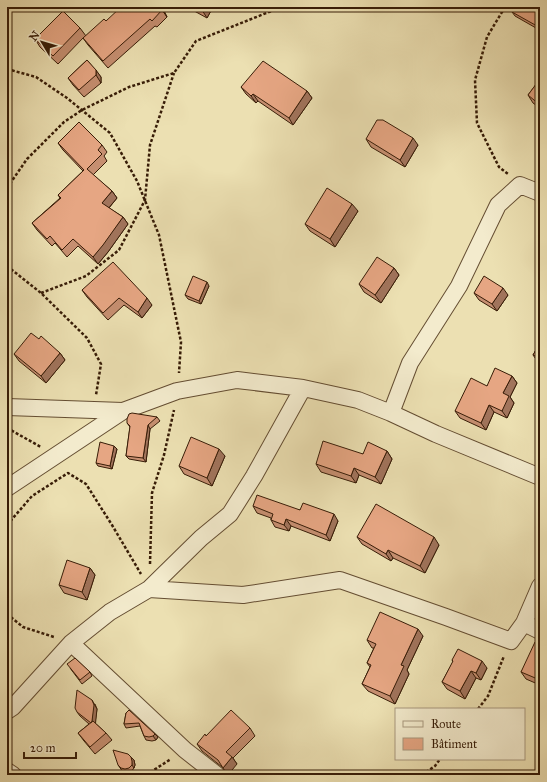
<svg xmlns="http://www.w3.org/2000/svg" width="547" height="782" font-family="'IM FELL Great Primer',serif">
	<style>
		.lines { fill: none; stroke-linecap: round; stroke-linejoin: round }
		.street-casing { stroke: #644d32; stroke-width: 18 }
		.path { stroke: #371c07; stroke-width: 2.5; stroke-dasharray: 3 2; stroke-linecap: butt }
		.street { stroke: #f3ebcd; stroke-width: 16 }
		.wall { fill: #c68f71; stroke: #371c07 }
		.shaded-wall { fill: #a1745c; stroke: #371c07 }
		.building { fill: #e6a683; stroke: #371c07 }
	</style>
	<rect width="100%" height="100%" fill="#ece0b2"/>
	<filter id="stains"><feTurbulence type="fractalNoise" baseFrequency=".005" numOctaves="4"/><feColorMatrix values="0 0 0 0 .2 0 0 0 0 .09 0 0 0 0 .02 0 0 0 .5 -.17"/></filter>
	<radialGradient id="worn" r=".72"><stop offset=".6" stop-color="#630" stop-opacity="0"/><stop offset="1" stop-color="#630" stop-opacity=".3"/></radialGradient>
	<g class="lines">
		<defs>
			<path id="street" d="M7 407 123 411 177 391 237 380 303 388 358 400 391 413 436 434 540 477
				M391 413 410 363 459 286 498 205 520 185 540 193
				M7 488 123 411
				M149 589 243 595 340 580 446 617 511 641 524 623 540 586
				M524 623 540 631
				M71 643 185 750 217 775
				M7 711 13 707 71 643 110 612 149 589 201 538 230 514 254 476 303 388
				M7 771 13 775"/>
		</defs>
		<use href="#street" class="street-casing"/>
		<path class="path" d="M505 7 487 37 475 80 477 123 499 167 508 174
			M7 69 36 77 67 98 110 133 137 181 159 235 181 342 179 373
			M7 188 27 159 64 122 82 110 129 87 174 73 196 41 274 10 278 7
			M7 266 41 293 87 338 101 364 96 395
			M41 293 86 276 119 250 145 200 150 145 174 73
			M7 428 41 447
			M7 525 32 496 68 473 86 484 112 525 141 574
			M150 564 152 493 164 455 174 410
			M7 614 23 627 54 637
			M478 709 488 696 504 656
			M146 775 171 759
			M422 775 435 766 440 759"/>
		<use href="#street" class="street"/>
	</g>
	<path class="wall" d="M162 7 167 17 157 27 155 26 108 68 88 45 83 38 58 64 40 47 35 39 80 28 86 36 106 21Z
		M187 7H213L207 18Z
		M540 9V33L539 32 536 28 515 16 512 12Z
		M87 60 101 77V83L84 97 73 85 68 78Z
		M540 79V108L533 103 528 95Z
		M241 87 307 91 312 98 293 125 258 101 256 103 246 94Z
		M366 139 418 145 405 167 371 147Z
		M58 143 102 145 107 152 104 156 107 161 93 175 112 191 117 198 109 208 123 217 128 224 108 252 98 264 78 246 67 257 55 243 52 246 37 230 32 223 60 198 58 195 83 171 63 150Z
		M358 211 335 247 310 231 305 224Z
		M394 268 399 275 381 303 364 292 359 284Z
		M209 286 201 304 188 299 185 295Z
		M82 290 152 305 142 318 124 305 108 320 87 297Z
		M474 293 508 295 497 311 479 300Z
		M39 339 60 353 65 360 46 383 19 361 14 354Z
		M540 343V363L538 362 533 355Z
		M512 376 517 383 510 397 514 403 507 418 494 412 486 430 460 418 455 411 487 386Z
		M157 417 160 421 150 429 146 462 129 459 126 456 130 427 127 423Z
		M117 449 112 469 98 466 96 463Z
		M387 451 392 459 381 484 359 475 356 483 321 472 316 464 363 454Z
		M225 456 212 486 184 474 179 466Z
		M253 506 300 510 338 521 330 541 291 526 289 531 275 527 271 520V518L257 513Z
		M357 537 439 545 425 573 393 558 391 561 362 544Z
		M90 568 95 575 87 600 64 593 59 585Z
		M423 636 407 670 409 674 395 704 368 691 362 684 370 667 367 663 374 648H372L367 640Z
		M540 644V685L526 679 521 672Z
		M452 660 487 668 481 680 476 678 465 699 447 689 442 682 453 662Z
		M70 668 90 672 92 676 82 684Z
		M95 704 97 709 95 723 106 733 112 740 95 754 84 741 78 733 89 724 80 716 77 712Z
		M126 713 158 737 156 740 152 741 146 740 144 736 140 726 126 728 124 724Z
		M250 728 255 736 233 758 237 764 222 767 202 751 197 744 206 736Z
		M131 757 134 760 135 765 134 768 131 772 127 773 123 772 118 765Z"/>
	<path class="shaded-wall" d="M161 7H162L167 17 162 10Z
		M204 7H213L207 18 202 10Z
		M96 70 101 77V83L96 75Z
		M307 91 312 98 293 125 289 118Z
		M253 94 258 101 256 103 251 96Z
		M413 138 418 145 405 167 400 160Z
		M112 191 117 198 107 210 102 203Z
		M352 204 358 211 335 247 330 239Z
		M123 217 128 224 108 252 98 264 93 257Z
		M394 268 399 275 381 303 375 295Z
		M207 282 209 286 201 304 199 301Z
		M503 288 508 295 497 311 492 304Z
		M147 298 152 305 142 318 138 312Z
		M60 353 65 360 46 383 41 376Z
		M512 376 517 383 510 397 514 403 507 418 502 411 503 393Z
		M489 405 494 412 486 430 481 423Z
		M148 425 150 429 146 462 143 458Z
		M114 446 117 449 112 469 110 466Z
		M219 449 225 456 212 486 207 478Z
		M387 451 392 459 381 484 375 477Z
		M354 468 359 475 356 483 351 476Z
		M334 514 338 521 330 541 326 535Z
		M286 519 291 526 289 531 284 525Z
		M434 537 439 545 425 573 420 566Z
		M388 550 393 558 391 561 386 554Z
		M90 568 95 575 87 600 82 592Z
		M418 629 423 636 407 670 409 674 395 704 390 696 401 665Z
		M482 661 487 668 481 680 476 673Z
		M471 671 476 678 465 699 460 691Z
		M92 700 97 709 95 728 92 724Z
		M155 734 158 737 156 740 153 736Z
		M131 757 134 760 135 765 134 768 132 765Z
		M232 757 237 764 228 775 223 768Z"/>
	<path class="building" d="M121 7H161L162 10 152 21 150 19 103 61 83 38 104 19 106 21Z
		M196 7H204L202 10Z
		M515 7H534L540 9V30L536 29 537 26 512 12Z
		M63 11 80 28 53 56 35 39Z
		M87 60 96 70V75L79 90 68 78Z
		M263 61 307 91 289 118 253 94 251 96 241 87Z
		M540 79V105L528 95Z
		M377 120H383L413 138 400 160 366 139Z
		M79 122 102 145 98 150 102 154 87 169 112 191 102 203 123 217 103 245 93 257 73 239 62 250 50 236 47 239 32 223 61 198 58 195 84 170 58 143Z
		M327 188 352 204 330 239 305 224Z
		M377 257 394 268 375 295 359 284Z
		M113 262 147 298 138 312 119 298 103 313 82 290Z
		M193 276 207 282 199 301 185 295Z
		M484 276 503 288 492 304 474 293Z
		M31 333 39 339 41 336 60 353 41 376 14 354Z
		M540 343V358L533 355Z
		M495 368 512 376 503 393 509 396 502 411 489 405 481 423 455 411 471 378 487 386Z
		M132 413 157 417 148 425 143 458 126 456 130 426 127 423V419L129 414Z
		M191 437 219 449 207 478 179 466Z
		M323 441 363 454 368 442 387 451 375 477 354 468 351 476 316 464Z
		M100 442 114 446 110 466 96 463Z
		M257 495 300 510 303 503 334 514 326 535 286 519 284 525 271 520 273 514 253 506Z
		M376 504 434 537 420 566 388 550 386 554 357 537Z
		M67 560 90 568 82 592 59 585Z
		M380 612 418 629 401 665 404 666 390 696 362 684 371 665 367 663 376 644 367 640Z
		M535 642 540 644V680L521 672Z
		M458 649 482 661 476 673 471 671 460 691 442 682 453 661 452 660Z
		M75 658 90 672 80 680 67 664Z
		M77 690 92 700 94 705 92 721 91 723 77 712 75 708Z
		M129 710 155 734 153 736 149 737 144 736 139 723 124 724 126 713Z
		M231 710 250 728 226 752 232 757 223 768 218 760 197 744 205 734 206 736Z
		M93 721 106 733 90 747 78 733Z
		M113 750 128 754 131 757 132 761V765L129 768 125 769 121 768 118 765Z"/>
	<rect width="547" height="782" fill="none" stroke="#ece0b2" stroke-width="24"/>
	<rect x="8" y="8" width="531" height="766" fill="none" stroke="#371c07" stroke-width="2"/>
	<rect x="12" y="12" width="523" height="758" fill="none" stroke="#371c07"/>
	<rect x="395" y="708" width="130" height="52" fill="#f3ebcd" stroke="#a8987e"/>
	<rect x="403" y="721" width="20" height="6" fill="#f3ebcd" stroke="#a8987e"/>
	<text x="431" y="728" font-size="12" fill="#371c07">Route</text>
	<rect x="403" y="738" width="20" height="12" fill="#e6a683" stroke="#a8987e"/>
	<text x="431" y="748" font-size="12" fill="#371c07">Bâtiment</text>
	<g transform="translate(42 42) rotate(308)" stroke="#f3ebcd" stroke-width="3" paint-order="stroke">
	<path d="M0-3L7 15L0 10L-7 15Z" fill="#371c07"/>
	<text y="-6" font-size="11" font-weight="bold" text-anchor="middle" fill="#371c07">N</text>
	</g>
	<path d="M24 752v6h52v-6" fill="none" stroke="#371c07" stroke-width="2"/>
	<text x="30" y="752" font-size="12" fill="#371c07" stroke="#f3ebcd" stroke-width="3" paint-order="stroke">20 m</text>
	<rect width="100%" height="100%" filter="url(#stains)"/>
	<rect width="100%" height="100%" fill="url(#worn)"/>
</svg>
